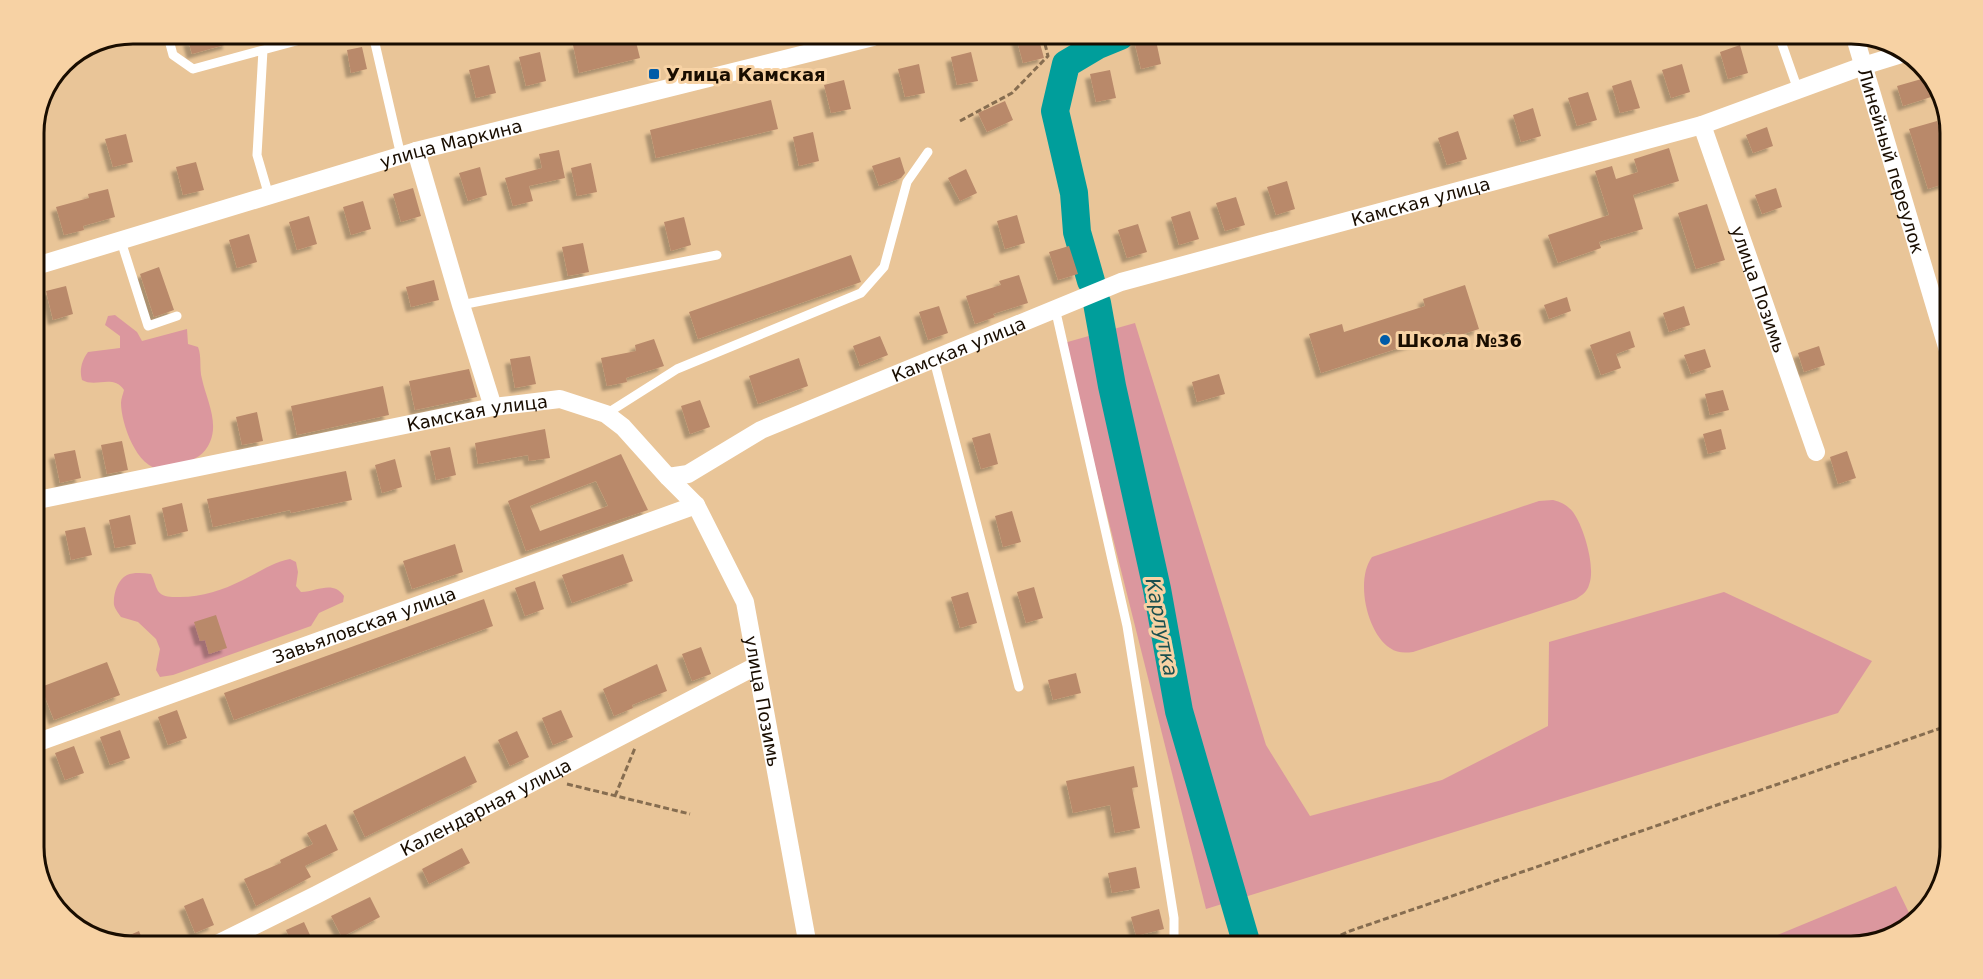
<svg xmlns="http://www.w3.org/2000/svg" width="1983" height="979" font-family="'DejaVu Sans',sans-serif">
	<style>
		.green { fill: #db979e }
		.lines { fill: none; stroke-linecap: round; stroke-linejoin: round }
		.river { stroke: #009e9b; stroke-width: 28 }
		.building { fill: #b9896b; fill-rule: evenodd; filter: url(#shadow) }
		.path { stroke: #866d50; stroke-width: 3; stroke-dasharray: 6 3; stroke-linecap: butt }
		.lane { stroke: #fff; stroke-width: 9 }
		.street { stroke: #fff; stroke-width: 18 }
		.poi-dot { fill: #005ba8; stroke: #f7d2a4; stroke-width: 2 }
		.labels { text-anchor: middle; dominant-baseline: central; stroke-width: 6; stroke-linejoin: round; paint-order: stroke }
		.poi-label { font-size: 18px; font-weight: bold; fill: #190d00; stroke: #f7d2a4; text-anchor: start }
		.street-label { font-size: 18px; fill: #190d00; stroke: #f7d2a4 }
		.water-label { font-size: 20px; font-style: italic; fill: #1b504f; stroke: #f7d2a4 }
		.rim { fill: none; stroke: #190d00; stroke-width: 3 }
	</style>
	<defs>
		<filter id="shadow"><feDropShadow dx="-5" dy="5" stdDeviation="1.5" flood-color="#0004"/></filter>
	</defs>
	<rect width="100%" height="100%" fill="#e9c598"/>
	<path class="green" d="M115 315 137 332 142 341 187 329 188 344 198 347C202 357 199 368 202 379 206 398 219 422 210 442 205 454 195 460 183 463 176 465 167 469 161 469 137 469 121 423 121 403 121 399 123 394 124 390 113 374 96 388 82 380 79 370 82 360 88 352L120 348V336L105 325 108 316Z
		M1135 323 1266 745 1310 816 1442 780 1548 726 1549 642 1724 592 1872 661 1838 713 1206 909 1064 343Z
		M1553 500C1561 502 1567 505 1573 512 1584 527 1596 568 1589 585 1587 592 1582 595 1576 599L1413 652C1404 653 1397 653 1390 648 1367 633 1355 580 1372 557L1539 501Z
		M290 559 296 562 298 572 296 586 301 592C318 591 333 580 344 596L343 602 319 613 311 626 173 675 160 677 156 670 160 649 156 639 138 622 121 617C119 614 115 609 114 605 113 595 117 580 127 575 134 572 143 573 151 574 154 579 155 586 158 591 163 598 172 597 180 597 202 597 223 590 243 580 260 572 271 563 290 559Z
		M1896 886 1913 921 1905 929 1851 946H1751Z"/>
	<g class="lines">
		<path class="river" d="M1091 281 1077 232 1074 193 1055 111 1066 64 1098 45 1120 36
			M1097 303 1112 386 1157 589 1179 711 1247 945"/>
	</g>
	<path class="building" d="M1038 36 1044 58 1023 63 1016 37Z
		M1155 36 1161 64 1141 69 1134 40Z
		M600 38H635L640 58 579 73 573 45Z
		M188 40H227L228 44 192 54Z
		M1740 45 1748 73 1728 79 1720 52Z
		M362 47 367 69 351 73 347 50Z
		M540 52 546 81 526 86 519 57Z
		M971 52 978 81 957 85 951 57Z
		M919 64 925 93 905 97 898 69Z
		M1682 64 1690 92 1671 98 1662 70Z
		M489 65 496 93 476 98 469 70Z
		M1110 70 1116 98 1096 102 1090 74Z
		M1925 78 1931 97 1903 106 1897 86Z
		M844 80 851 109 831 113 824 85Z
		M1631 80 1640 108 1620 113 1612 86Z
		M1588 92 1597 120 1577 126 1568 98Z
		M771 100 778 129 656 158 650 130Z
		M1005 101 1013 120 987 132 978 113Z
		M1533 108 1541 136 1521 142 1513 115Z
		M1937 121 1950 163V182L1928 189 1909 129Z
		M1767 127 1773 146 1753 153 1746 135Z
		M1458 131 1467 159 1447 165 1438 138Z
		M813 132 819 161 799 166 793 137Z
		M126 134 133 162 113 167 105 139Z
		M1669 148 1679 181 1633 195 1643 229 1599 242 1601 248 1558 263 1548 235 1609 215 1595 171 1612 166 1616 179 1638 172 1634 159Z
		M559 150 565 178 529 186 533 201 513 206 505 178 542 168 539 154Z
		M900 157 905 173 901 178 879 186 872 166Z
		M196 162 204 190 183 195 176 167Z
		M591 163 597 192 577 196 571 168Z
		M480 167 487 195 468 201 459 173Z
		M966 169 977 193 960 201 948 178Z
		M1287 181 1295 209 1276 215 1267 187Z
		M413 188 421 216 401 222 393 194Z
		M1776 188 1782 207 1762 214 1755 195Z
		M108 189 115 217 83 226 84 230 64 235 56 207 89 198 88 194Z
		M1236 197 1245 225 1225 231 1216 203Z
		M363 201 371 229 351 235 343 207Z
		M1707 204 1725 260 1696 269 1678 213Z
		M1190 211 1199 239 1179 245 1171 217Z
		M1017 215 1025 243 1005 249 997 221Z
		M309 216 317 244 297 250 289 222Z
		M684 217 691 245 671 251 664 222Z
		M1138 224 1147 252 1127 258 1118 230Z
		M249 234 257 262 237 268 229 240Z
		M583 243 589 272 568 276 562 247Z
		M1069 246 1078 274 1058 280 1049 252Z
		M851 255 861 282 698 339 689 312Z
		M159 267 174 310 154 317 140 274Z
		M1019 275 1028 303 993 314 995 317 975 324 966 296 1001 285 999 281Z
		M434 280 439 300 411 307 406 287Z
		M1465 285 1479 329 1451 338 1449 332 1321 373 1309 334 1342 324 1344 332 1425 306 1423 299Z
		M66 286 73 314 53 320 46 291Z
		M1567 297 1571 311 1549 319 1544 305Z
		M939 306 948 333 928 340 919 312Z
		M1684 306 1690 325 1669 332 1663 313Z
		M1630 331 1635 347 1616 354 1621 368 1601 375 1590 345Z
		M880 336 888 355 860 366 853 346Z
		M654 339 664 366 626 378 627 382 607 386 601 358 636 351 635 345Z
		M1819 346 1825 365 1804 372 1798 353Z
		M1705 349 1711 367 1691 374 1684 355Z
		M530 356 536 384 515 388 510 359Z
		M799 358 808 386 758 404 749 376Z
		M469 369 477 397 415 410 409 381Z
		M1219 374 1225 394 1197 402 1192 382Z
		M383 386 389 415 297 435 291 406Z
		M1723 390 1729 410 1710 415 1705 394Z
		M700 400 710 427 690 434 681 406Z
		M257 412 263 441 242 445 236 417Z
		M545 429 550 458 529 461 528 455 478 464 475 443Z
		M1721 429 1726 449 1708 454 1703 434Z
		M990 433 998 464 981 469 972 438Z
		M122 441 128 470 107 474 101 445Z
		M450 447 456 475 436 480 430 451Z
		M75 450 81 478 60 483 54 454Z
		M1847 451 1856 478 1838 484 1830 457Z
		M621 454 648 510 526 551 508 501ZM596 481 608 506 540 531 530 506Z
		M395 459 402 487 382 493 375 465Z
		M346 471 352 500 291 513 290 510 213 527 207 499Z
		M182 503 188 531 168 536 162 508Z
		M1012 511 1021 542 1003 547 995 516Z
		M130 515 136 544 115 548 109 520Z
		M85 527 92 555 71 560 65 531Z
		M455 544 463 572 412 589 403 561Z
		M623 554 633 581 572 603 562 575Z
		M535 581 544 609 525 616 515 588Z
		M1034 587 1043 618 1026 623 1017 592Z
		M968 592 977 623 960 628 951 597Z
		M484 599 493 626 234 720 224 693Z
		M216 615 227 648 209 654 205 640 200 641 194 622Z
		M701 647 711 674 692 681 682 654Z
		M107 662 120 695 54 720 41 687Z
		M657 664 667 691 632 705 633 708 614 716 603 689Z
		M1076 673 1081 693 1053 700 1048 680Z
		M177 710 187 738 168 745 158 717Z
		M561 710 573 737 553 745 542 718Z
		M120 730 130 758 110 765 100 737Z
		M517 731 529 757 510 766 498 740Z
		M74 746 84 773 65 780 55 753Z
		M465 756 477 782 365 837 353 811Z
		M1134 766 1138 787 1132 788 1140 828 1115 833 1110 805 1073 813 1066 781Z
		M326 824 338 850 305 866 311 877 256 906 244 879 281 863 280 860 313 844 307 833Z
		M462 848 470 863 429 884 422 869Z
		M1136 867 1140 888 1112 893 1108 873Z
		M370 897 380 917 342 937 331 916Z
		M203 898 214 925 195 933 184 906Z
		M1159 909 1164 929 1136 936 1131 917Z
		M304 922 315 946H293L286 930Z
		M139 931 145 946H133L114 942Z"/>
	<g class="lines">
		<path class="path" d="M960 121 1012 93 1048 56 1043 36
			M567 784 690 814
			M615 796 635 748
			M1316 946 1350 931 1950 725"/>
		<path class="lane" d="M1778 33 1798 90
			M374 39 401 156
			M169 40 173 55 193 69 263 50
			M269 196 257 155 263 50 300 40
			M121 241 148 326 177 316
			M461 305 717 255
			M1055 308 1127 626 1174 918V946
			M934 360 1019 687
			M606 414 677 369 861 293 884 267 907 182 928 152"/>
		<g class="street">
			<path id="s1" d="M1854 34 1950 357"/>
			<path id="s2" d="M1702 125 1816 452"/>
			<path d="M416 151 461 305 493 407"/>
			<path id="s3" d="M33 267 416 151 873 37"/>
			<path id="s4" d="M668 477 696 505 745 602 808 946"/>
			<path id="s5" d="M33 501 493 407 560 399 606 414 623 427 668 477 688 474 761 430 1121 282 1702 125 1863 66 1905 53"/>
			<path id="s6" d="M33 744 696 505"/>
			<path id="s7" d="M213 946 316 895 756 666"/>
		</g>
	</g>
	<g class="poi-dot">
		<rect x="648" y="68" width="12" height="12" rx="3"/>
		<circle cx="1385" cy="340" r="6"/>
	</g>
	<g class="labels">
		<g class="poi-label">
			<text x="666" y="74">Улица Камская</text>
			<text x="1397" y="340">Школа №36</text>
		</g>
		<g class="street-label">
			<text stroke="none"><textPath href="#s3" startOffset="436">улица Маркина</textPath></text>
			<text stroke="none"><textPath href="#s1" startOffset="132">Линейный переулок</textPath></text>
			<text stroke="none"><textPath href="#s5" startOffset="1479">Камская улица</textPath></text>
			<text stroke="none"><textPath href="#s2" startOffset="174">улица Позимь</textPath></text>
			<text stroke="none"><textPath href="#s5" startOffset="993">Камская улица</textPath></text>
			<text stroke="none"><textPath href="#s5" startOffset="453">Камская улица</textPath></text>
			<text stroke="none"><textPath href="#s6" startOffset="352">Завьяловская улица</textPath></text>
			<text stroke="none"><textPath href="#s4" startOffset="249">улица Позимь</textPath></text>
			<text stroke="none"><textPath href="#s7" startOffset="306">Календарная улица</textPath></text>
		</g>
		<g class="water-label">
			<text transform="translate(1162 627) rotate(79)">Карлутка</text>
		</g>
	</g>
	<path d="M0 0H1983V979H0ZM133 44H1851A89 89 0 0 1 1940 133V847A89 89 0 0 1 1851 936H133A89 89 0 0 1 44 847V133A89 89 0 0 1 133 44Z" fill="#f7d2a4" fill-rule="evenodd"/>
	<path class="rim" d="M133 44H1851A89 89 0 0 1 1940 133V847A89 89 0 0 1 1851 936H133A89 89 0 0 1 44 847V133A89 89 0 0 1 133 44Z"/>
</svg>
